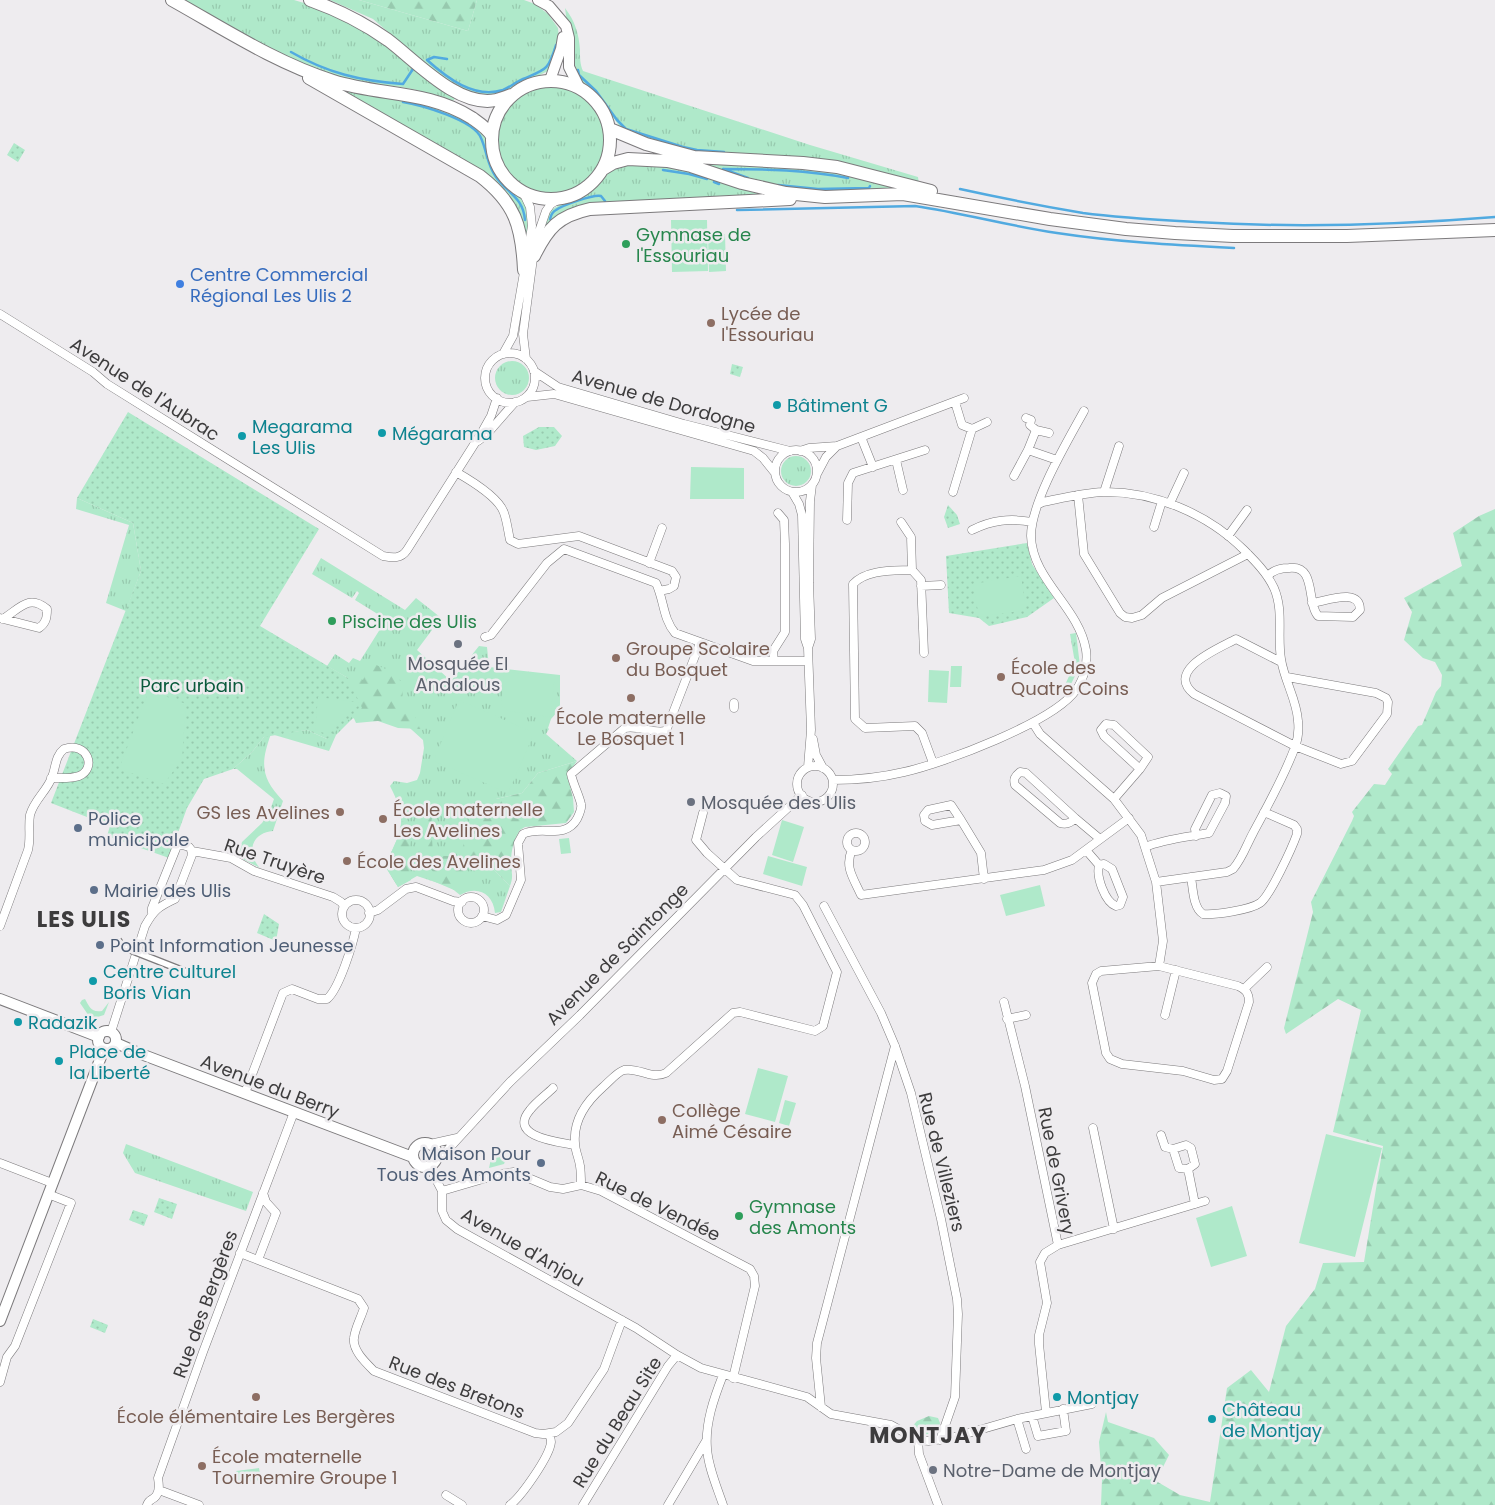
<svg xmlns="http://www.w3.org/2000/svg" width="1495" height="1505" font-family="Poppins,sans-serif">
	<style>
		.grass { fill: url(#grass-tufts) }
		.forest { fill: url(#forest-firs) }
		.park { fill: url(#park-dots) }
		.garden { fill: #afe9ca }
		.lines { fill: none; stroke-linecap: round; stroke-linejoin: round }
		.stream { stroke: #51aae0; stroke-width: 2.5 }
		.minor-casing { stroke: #7c7a7c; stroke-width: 9 }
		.tertiary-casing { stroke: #7c7a7c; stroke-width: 12 }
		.primary-casing { stroke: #7c7a7c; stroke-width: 14 }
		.minor { stroke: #fff; stroke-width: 8 }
		.tertiary { stroke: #fff; stroke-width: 10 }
		.primary { stroke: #fff; stroke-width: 12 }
		.pedestrian-bridge-casing { stroke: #7c7a7c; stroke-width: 8; stroke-linecap: butt }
		.pedestrian-bridge { stroke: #fff; stroke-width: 5.5 }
		.leisure-dot { fill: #2e9e5b; stroke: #eeecef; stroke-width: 2 }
		.shop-dot { fill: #3f7fe0; stroke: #eeecef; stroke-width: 2 }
		.education-dot { fill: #8d6e63; stroke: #eeecef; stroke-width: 2 }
		.culture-dot { fill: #0f9aa8; stroke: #eeecef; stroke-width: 2 }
		.worship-dot { fill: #6b7280; stroke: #eeecef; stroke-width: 2 }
		.service-dot { fill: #5c6f8a; stroke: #eeecef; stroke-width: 2 }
		.labels { text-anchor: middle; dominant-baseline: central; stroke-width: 5; stroke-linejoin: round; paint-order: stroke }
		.leisure-label { font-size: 18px; fill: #27864d; stroke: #eeecef; text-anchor: start }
		.shop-label { font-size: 18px; fill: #366cbe; stroke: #eeecef; text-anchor: start }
		.education-label { font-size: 18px; fill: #785e54; stroke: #eeecef; text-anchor: start }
		.street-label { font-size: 18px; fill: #3d3c3d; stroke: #eeecef }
		.culture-label { font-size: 18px; fill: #0d838f; stroke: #eeecef; text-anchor: start }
		.worship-label { font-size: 18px; fill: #5b616d; stroke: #eeecef; text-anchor: start }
		.park-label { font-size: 18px; fill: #09593b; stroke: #eeecef }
		.service-label { font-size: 18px; fill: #4e5e75; stroke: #eeecef; text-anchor: start }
		.district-label { font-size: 22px; font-weight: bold; letter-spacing: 1px; fill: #3d3c3d; stroke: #eeecef }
	</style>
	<defs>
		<pattern id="grass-tufts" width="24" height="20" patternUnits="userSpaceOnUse" patternTransform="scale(1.25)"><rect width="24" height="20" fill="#afe9ca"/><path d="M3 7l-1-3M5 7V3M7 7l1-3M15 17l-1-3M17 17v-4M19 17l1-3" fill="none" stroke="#97c9ae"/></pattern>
		<pattern id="forest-firs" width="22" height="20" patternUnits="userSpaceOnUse" patternTransform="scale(1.25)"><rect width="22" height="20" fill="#afe9ca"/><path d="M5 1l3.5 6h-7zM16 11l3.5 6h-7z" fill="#97c9ae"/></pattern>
		<pattern id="park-dots" width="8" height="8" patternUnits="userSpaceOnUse" patternTransform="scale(1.25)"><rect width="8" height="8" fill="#afe9ca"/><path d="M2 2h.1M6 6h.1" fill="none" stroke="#97c9ae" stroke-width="1.8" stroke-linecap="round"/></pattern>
	</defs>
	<rect width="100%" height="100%" fill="#eeecef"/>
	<path class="grass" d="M184 0H294L314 6 371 34 456 97 453 101C436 95 419 90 401 87 380 84 358 84 337 77 283 59 234 28 184 0Z
		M330 0H359L468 31 477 0H524L535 4 548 14 558 28 559 39 553 64 548 71 511 89 491 96 477 95 449 82 432 70 373 19Z
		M565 8C575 21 579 34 580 50 580 58 580 64 583 71L810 145 918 177 919 184 692 152 622 130 602 101 596 93 579 79 573 68Z
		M498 140a53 53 0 1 1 106 0a53 53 0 1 1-106 0Z
		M340 89 437 106 471 123 486 137 491 163 499 177 520 196 525 205 529 216 526 245 511 202Z
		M692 163 829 170 936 195 837 194 784 190Z
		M619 164 683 167 780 195 584 207 545 231C537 204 576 203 590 191 601 183 608 171 619 164Z
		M495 378a17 17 0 1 1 34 0a17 17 0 1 1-34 0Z
		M781 471a15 15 0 1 1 30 0a15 15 0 1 1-30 0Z
		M77 498 133 523 141 571 126 611 106 603 129 525 76 509Z
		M321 558 405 610 416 598 440 617 430 628 432 630 417 650 451 681 479 646 487 647 489 667 560 675V709L551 719 548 728 549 729 546 734 577 761 538 773 522 793 496 799 472 863 493 869 510 886 501 912 495 913C493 893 477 885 460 895L450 887 417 876 398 887 385 866C401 831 409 823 390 786L394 781 407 783 417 780 420 773 424 748 423 740 401 720 363 714 352 719 336 735 329 751 271 734C260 764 261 778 283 801L273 831C251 833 246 853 260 868L241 858 238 854 242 842 262 823 269 813 274 799 237 769H233L252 752 264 737 270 732 284 733 307 730 327 739 348 678 327 666 335 654 349 663 353 658 360 661 382 626 380 624 384 618 355 600 359 593 357 591 352 598 312 574Z
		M1076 633 1080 666 1068 690 1065 685 1075 663 1070 634Z
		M85 999C89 1006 91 1013 102 1011L109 1002 104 1015 91 1019 80 1003 82 1000Z
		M126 1144 253 1192 246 1211 135 1173 123 1153Z
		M492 1154 506 1159 504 1164 489 1168Z"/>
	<path class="forest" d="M359 0H477L468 31Z
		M1495 509V1505H1101L1102 1479 1099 1442 1106 1412 1108 1422 1154 1438 1169 1455 1156 1481 1180 1495 1210 1502 1227 1388 1251 1370 1269 1392 1286 1326 1315 1289 1323 1263 1364 1262 1383 1146 1333 1132 1361 1010 1338 999 1286 1034 1284 1028 1313 912 1311 902 1352 821 1354 816 1352 812 1374 784 1385 785 1392 774 1388 769 1418 726 1422 725 1436 692 1441 686 1442 675 1435 662 1423 658 1404 640 1412 612 1404 598 1462 566 1453 533 1479 516Z
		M374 664 388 670 404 684 402 699 422 727 420 729 398 728 378 721 356 723 352 714 362 703 354 699 342 679 357 676 363 680 368 669Z
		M577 761 567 775 573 798 574 812 566 823 525 827 520 830C514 840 511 850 511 862 511 872 514 876 510 886L493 869 472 863 462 850 476 796 496 799 522 793 538 773Z
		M433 811 431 824 433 854 443 856H458L465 876V886L454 890 433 881 435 875 431 869 419 860 417 852 423 816Z
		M402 821 413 826 408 858 411 880 398 887 385 866 398 837Z
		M929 1416 938 1418 940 1423 939 1427C931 1434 922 1438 911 1432L910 1429 917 1421Z"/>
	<path class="park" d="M14 143 25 150 18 162 7 155Z
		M732 364 743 367 740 377 730 374Z
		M128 412 319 529 260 626 348 678 362 708 327 739 307 730 264 737 252 752 233 769 204 779 187 808 169 858 107 836 110 826 51 803 141 571 133 523 77 498Z
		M539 427H554L562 436 555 446 536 450 524 447 523 436Z
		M948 505 957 515 960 524 948 528 944 517Z
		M1027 543 1032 564 1054 598 1027 617 989 626 979 618 949 613 946 556Z
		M264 914 279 924 276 941 257 933Z
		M159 1198 177 1204 172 1219 154 1212Z
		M133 1210 148 1215 144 1226 129 1220Z
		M93 1319 108 1325 105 1333 90 1327Z"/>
	<path class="garden" d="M707 220 708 271 672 272 671 220Z
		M725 234 726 271 709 272 708 235Z
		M691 467 744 468V499H690Z
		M1021 576 1026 610 979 617 973 584Z
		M951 666H962L961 687H950Z
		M929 670 949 671 947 703 928 702Z
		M504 672 555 676 550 717 508 711 501 705Z
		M149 690 186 704 182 759 164 784 119 769Z
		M318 697 361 703 327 734 315 730Z
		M459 700 530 731 532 738 508 793 436 762 435 757Z
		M782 820 804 827 793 862 772 855Z
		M569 838 571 853 561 854 559 839Z
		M768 856 807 867 802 886 763 874Z
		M1040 885 1045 906 1006 916 1000 895Z
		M758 1068 788 1076 775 1122 745 1114Z
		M785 1100 796 1103 789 1126 779 1123Z
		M1326 1134 1382 1148 1355 1257 1299 1243Z
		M1232 1206 1247 1256 1211 1267 1196 1218Z
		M259 1468 261 1480 238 1483 236 1471Z"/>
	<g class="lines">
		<path class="stream" d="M291 52C327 73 361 81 403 84L413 69
			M447 59 434 57 427 60C447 78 474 99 503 90 510 87 516 82 523 79 546 69 548 71 556 45
			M578 70 579 75 596 91 617 120 626 129 683 147 697 150 724 152
			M403 102C421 105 474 120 481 138 487 151 487 165 496 177 508 194 523 197 525 220
			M723 169 748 178
			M724 169C766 169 807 170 848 178
			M663 170 689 174 707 179
			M714 182 719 184
			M778 185 818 189 869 188 870 186
			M960 189C1001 198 1042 206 1083 213 1120 218 1159 220 1196 222 1295 228 1396 225 1495 217
			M737 210 915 206C963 213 1009 226 1057 233 1116 242 1175 245 1234 248
			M550 219C551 215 552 212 556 210 563 205 594 194 601 196L605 201"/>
		<defs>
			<path id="minor" d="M0 314 93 372 107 384 383 556C393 558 401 559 407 550L482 432 491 416 497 398
				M485 378a25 25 0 1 1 50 0a25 25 0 1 1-50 0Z
				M503 354 513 336 532 226 530 207 523 192
				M526 359 523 334 535 243 546 211 551 204 559 199
				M534 371 558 387 684 424 790 451
				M527 397 554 394 754 451 763 458 775 473
				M1026 418 1031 420 1030 425 1036 430
				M972 429 987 422
				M861 437 873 467
				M478 441 486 435 515 402
				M1028 450 1057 460
				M775 471a21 21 0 1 1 42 0a21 21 0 1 1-42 0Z
				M800 451 809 448 837 446 964 398
				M896 460 903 490
				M456 472C470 480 499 497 504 513 507 521 508 531 510 540L518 544 579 536 672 571 676 577 674 586 669 589 659 591
				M817 474 826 457 837 446
				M1014 476 1028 450 1036 430 1049 433
				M792 492 799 504 802 515 805 639 808 648 811 730 808 767
				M953 492 972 429 962 425 955 402
				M1104 492 1119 446
				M1078 495 1084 554 1120 613 1125 617 1132 618 1142 615 1162 598 1248 554
				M1170 503 1184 473
				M1039 504 1043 502C1063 498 1083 493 1103 492 1154 491 1208 514 1244 550 1255 561 1267 573 1274 588 1284 611 1277 635 1281 659 1284 680 1297 700 1298 721 1299 730 1298 739 1295 747 1284 777 1268 805 1253 833 1247 844 1242 859 1233 869L1227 872 1156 882
				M847 520 848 483 853 473 925 450
				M901 522 911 537 912 570
				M1154 527 1162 501
				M972 530C992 520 1010 518 1032 522
				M1228 536 1247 510
				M649 563 662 528
				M1268 576C1273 570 1281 568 1289 568 1317 565 1306 602 1318 616L1353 617 1360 610C1360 587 1326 601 1312 603
				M921 586 941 585
				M0 618 39 628C46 623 47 618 47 609 29 594 20 608 3 619
				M485 637 491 635 547 563 564 549 656 583C664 600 663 619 675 633L753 661H808
				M808 648 811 639 809 583 810 501 812 485
				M924 653 921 580 912 570C893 571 867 569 853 584L855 719 865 728 915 726 922 733 933 763
				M774 661 773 651 785 632V544L784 520 778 513
				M1281 662 1236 639C1220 648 1164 670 1194 694L1295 746 1341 764 1352 761 1387 714 1388 702 1386 698 1376 693 1287 677
				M734 703V708
				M1033 723 1040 734 1114 799 1141 835 1156 882 1163 941 1159 966
				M813 739 816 755 823 768
				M797 784a18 18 0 1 1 36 0a18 18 0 1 1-36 0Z
				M1020 772 1026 773 1075 818C1071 823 1066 825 1060 823L1015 785C1013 779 1015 776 1020 772Z
				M833 780C855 780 883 777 904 772 944 763 1054 722 1076 690 1084 679 1088 663 1086 650 1079 607 1032 580 1031 536 1031 502 1067 442 1084 411
				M1114 799 1140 769 1148 757 1114 725 1106 724 1101 730 1104 736 1140 769
				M1075 818 1100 839
				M961 820 951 805 928 810 924 815 925 821 932 825 961 820 981 853 984 879
				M847 842a9 9 0 1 1 18 0a9 9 0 1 1-18 0Z
				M1145 847C1165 839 1188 837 1209 833L1225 803 1226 796 1220 793 1212 795 1195 829 1196 836
				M852 850C844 867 854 879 861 895L1044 870 1072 860 1129 818
				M1086 850 1099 865 1104 864 1112 869 1123 897 1120 905 1116 906C1105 902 1096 877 1099 865
				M192 851 231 858 254 871 333 897 341 902 344 906
				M1191 877C1193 888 1193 908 1203 914 1215 915 1250 910 1260 903 1270 896 1292 848 1297 834V829L1294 825 1264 812
				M458 910a13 13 0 1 1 26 0a13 13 0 1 1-26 0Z
				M342 914a14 14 0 1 1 28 0a14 14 0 1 1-28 0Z
				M824 906 881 1013 895 1046 911 1093 941 1219 957 1299 958 1314 955 1397 940 1440
				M369 913 378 910 406 889 416 887 453 901 462 902
				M482 916 497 920 506 915 521 880 518 843 523 834C541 825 565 840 577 819 579 815 582 808 581 804 579 795 573 784 571 774L625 728C639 725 651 734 666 731L700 643
				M0 926 28 850C31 838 28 827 30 815 34 800 47 791 52 777 56 767 55 756 64 749 88 741 97 769 79 776 71 779 60 778 51 778
				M1159 966 1238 986C1246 990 1249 993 1249 1002L1227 1071 1222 1079 1214 1080 1183 1071 1122 1064 1110 1059 1106 1053 1092 983 1096 974 1101 971Z
				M1244 989 1267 967
				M1004 1002 1025 1086 1058 1245
				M1165 1015 1176 970
				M1007 1019 1026 1015
				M111 1032 145 926C154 910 158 907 175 899L192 855V851L189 847 182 845 177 846 152 908V913
				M553 1088C546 1095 536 1102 530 1110 507 1137 559 1142 574 1145
				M245 1093 283 993 292 989 318 999H327C339 989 353 944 356 928
				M1093 1128 1114 1229
				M1161 1135 1165 1147 1173 1149
				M430 1144 457 1138
				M436 1157 443 1155 510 1082 580 1015 756 837 802 795
				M0 1163 52 1183
				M429 1166 442 1191V1211L446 1220 457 1229 636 1328 677 1355 701 1368 807 1397 831 1414 891 1425 918 1440 929 1441 955 1437 1017 1419 1092 1404
				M1188 1169 1195 1164 1191 1148 1186 1145 1173 1149 1179 1168 1188 1169 1195 1204
				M581 1185C581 1179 581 1172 580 1166 579 1158 575 1151 575 1143 573 1120 587 1101 603 1087 609 1082 617 1072 624 1070 639 1067 651 1080 666 1073L733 1013 740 1012 815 1031 823 1026 837 972 803 905 795 895 737 880 707 853 696 840 703 813
				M442 1191 500 1174 514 1172 550 1187 563 1189 581 1185 601 1191 750 1269 754 1276 755 1286 733 1378
				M240 1253 258 1260 276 1213 266 1202 263 1193
				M258 1260 358 1299 364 1308C361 1318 355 1328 354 1338 352 1350 366 1363 374 1371L535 1433 543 1434 556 1432 568 1423 604 1369 622 1320
				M723 1375C714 1398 705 1423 707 1448 708 1467 717 1487 723 1505
				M0 1382 7 1357 15 1346 71 1203 48 1194
				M821 1407 816 1358 817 1343 895 1046
				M1046 1412 1039 1344V1335L1047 1303 1040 1262 1045 1253 1058 1245 1205 1201
				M1032 1416 1038 1436 1066 1431 1063 1409
				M1017 1419 1026 1449
				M918 1440 919 1454 938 1505
				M159 1490 199 1505
				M446 1495 462 1505
				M147 1505C149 1499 153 1500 156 1496 160 1491 159 1484 158 1478L203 1352 294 1112
				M510 1505C521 1497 550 1456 551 1442 551 1439 550 1437 549 1434
				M583 1505 668 1366 677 1355
				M668 1505 706 1441"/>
			<path id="tertiary" d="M538 0 549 6 566 26 569 38V67L579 87
				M550 80 561 49 563 37
				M0 999 99 1037
				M98 1040a9 9 0 1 1 18 0a9 9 0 1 1-18 0Z
				M116 1043 141 1054 410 1156 413 1155
				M413 1155a12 12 0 1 1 24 0a12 12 0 1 1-24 0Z
				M0 1321 104 1049"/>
			<path id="primary" d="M172 0C224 29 276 63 333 81 380 96 428 90 472 118 479 123 487 128 492 136
				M310 0C338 10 364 23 388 40 416 61 458 108 496 100 501 99 506 97 511 95
				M309 78 480 176C515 203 522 226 524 270
				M492 140a59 59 0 1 1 118 0a59 59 0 1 1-118 0Z
				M610 129 646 144 694 157 803 163 837 167 931 191
				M603 169 613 163 628 159 667 161 691 166 742 183 786 193 825 197 903 194 1050 219 1126 229 1175 233 1233 236H1347L1495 230
				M534 256C548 228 558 216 590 209L790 199"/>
		</defs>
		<use href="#minor" class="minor-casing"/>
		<use href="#tertiary" class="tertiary-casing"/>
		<use href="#primary" class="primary-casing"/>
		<use href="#minor" class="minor"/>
		<use href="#tertiary" class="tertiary"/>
		<use href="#primary" class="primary"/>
		<defs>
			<path id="pedestrian-bridge" d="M118 940 123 947 194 975"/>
		</defs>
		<use href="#pedestrian-bridge" class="pedestrian-bridge-casing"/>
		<use href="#pedestrian-bridge" class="pedestrian-bridge"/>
	</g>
	<g class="leisure-dot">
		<circle cx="626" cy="244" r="5"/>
		<circle cx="332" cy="621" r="5"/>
		<circle cx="739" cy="1216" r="5"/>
	</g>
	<circle class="shop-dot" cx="180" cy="284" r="5"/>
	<g class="education-dot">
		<circle cx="711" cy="323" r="5"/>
		<circle cx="616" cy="658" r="5"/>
		<circle cx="1001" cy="677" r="5"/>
		<circle cx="631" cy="698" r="5"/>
		<circle cx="340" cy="812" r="5"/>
		<circle cx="383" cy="819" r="5"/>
		<circle cx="347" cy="861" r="5"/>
		<circle cx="662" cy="1120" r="5"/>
		<circle cx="256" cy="1397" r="5"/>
		<circle cx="202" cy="1466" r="5"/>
	</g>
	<g class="culture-dot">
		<circle cx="777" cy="405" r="5"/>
		<circle cx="382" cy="433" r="5"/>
		<circle cx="242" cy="436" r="5"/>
		<circle cx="93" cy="981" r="5"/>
		<circle cx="18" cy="1022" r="5"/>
		<circle cx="59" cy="1061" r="5"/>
		<circle cx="1057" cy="1397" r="5"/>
		<circle cx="1212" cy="1419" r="5"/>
	</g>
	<g class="worship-dot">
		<circle cx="458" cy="644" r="5"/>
		<circle cx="691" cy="802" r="5"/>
		<circle cx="933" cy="1470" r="5"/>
	</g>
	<g class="service-dot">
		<circle cx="78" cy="828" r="5"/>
		<circle cx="94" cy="890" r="5"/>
		<circle cx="100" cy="945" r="5"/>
		<circle cx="541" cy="1163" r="5"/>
	</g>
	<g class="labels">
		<g class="leisure-label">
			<text x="636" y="234">Gymnase de<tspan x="636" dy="21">l'Essouriau</tspan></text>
			<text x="342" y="621">Piscine des Ulis</text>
			<text x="749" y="1206">Gymnase<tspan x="749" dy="21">des Amonts</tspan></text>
		</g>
		<g class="shop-label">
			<text x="190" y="274">Centre Commercial<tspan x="190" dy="21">Régional Les Ulis 2</tspan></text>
		</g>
		<g class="education-label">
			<text x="721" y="313">Lycée de<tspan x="721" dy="21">l'Essouriau</tspan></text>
			<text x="626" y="648">Groupe Scolaire<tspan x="626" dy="21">du Bosquet</tspan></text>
			<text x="1011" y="667">École des<tspan x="1011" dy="21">Quatre Coins</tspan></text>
			<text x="631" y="717" text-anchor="middle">École maternelle<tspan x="631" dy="21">Le Bosquet 1</tspan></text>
			<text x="393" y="809">École maternelle<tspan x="393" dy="21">Les Avelines</tspan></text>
			<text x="330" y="812" text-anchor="end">GS les Avelines</text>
			<text x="357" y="861">École des Avelines</text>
			<text x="672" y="1110">Collège<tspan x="672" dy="21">Aimé Césaire</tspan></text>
			<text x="256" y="1416" text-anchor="middle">École élémentaire Les Bergères</text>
			<text x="212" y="1456">École maternelle<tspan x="212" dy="21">Tournemire Groupe 1</tspan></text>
		</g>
		<g class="street-label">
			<text transform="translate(145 389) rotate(33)">Avenue de l'Aubrac</text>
			<text transform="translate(664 401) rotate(16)">Avenue de Dordogne</text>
			<text transform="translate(275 861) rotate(19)">Rue Truyère</text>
			<text transform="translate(617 954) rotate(-45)">Avenue de Saintonge</text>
			<text transform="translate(270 1086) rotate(21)">Avenue du Berry</text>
			<text transform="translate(942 1162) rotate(76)">Rue de Villeziers</text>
			<text transform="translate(1057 1171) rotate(79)">Rue de Grivery</text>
			<text transform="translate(658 1206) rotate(26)">Rue de Vendée</text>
			<text transform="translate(523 1247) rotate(30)">Avenue d'Anjou</text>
			<text transform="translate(205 1304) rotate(-70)">Rue des Bergères</text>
			<text transform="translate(457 1387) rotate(21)">Rue des Bretons</text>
			<text transform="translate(617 1422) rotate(-58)">Rue du Beau Site</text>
		</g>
		<g class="culture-label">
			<text x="787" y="405">Bâtiment G</text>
			<text x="252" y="426">Megarama<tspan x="252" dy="21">Les Ulis</tspan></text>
			<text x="392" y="433">Mégarama</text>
			<text x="103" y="971">Centre culturel<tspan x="103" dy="21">Boris Vian</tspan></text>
			<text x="28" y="1022">Radazik</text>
			<text x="69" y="1051">Place de<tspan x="69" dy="21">la Liberté</tspan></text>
			<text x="1067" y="1397">Montjay</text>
			<text x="1222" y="1409">Château<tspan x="1222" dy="21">de Montjay</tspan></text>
		</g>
		<g class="worship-label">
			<text x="458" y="663" text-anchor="middle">Mosquée El<tspan x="458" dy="21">Andalous</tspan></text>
			<text x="701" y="802">Mosquée des Ulis</text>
			<text x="943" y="1470">Notre-Dame de Montjay</text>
		</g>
		<g class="park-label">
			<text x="192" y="685">Parc urbain</text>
		</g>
		<g class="service-label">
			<text x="88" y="818">Police<tspan x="88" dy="21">municipale</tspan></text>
			<text x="104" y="890">Mairie des Ulis</text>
			<text x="110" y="945">Point Information Jeunesse</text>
			<text x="531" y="1153" text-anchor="end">Maison Pour<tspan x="531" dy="21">Tous des Amonts</tspan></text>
		</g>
		<g class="district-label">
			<text x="84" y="919">LES ULIS</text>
			<text x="928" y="1435">MONTJAY</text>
		</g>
	</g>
</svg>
